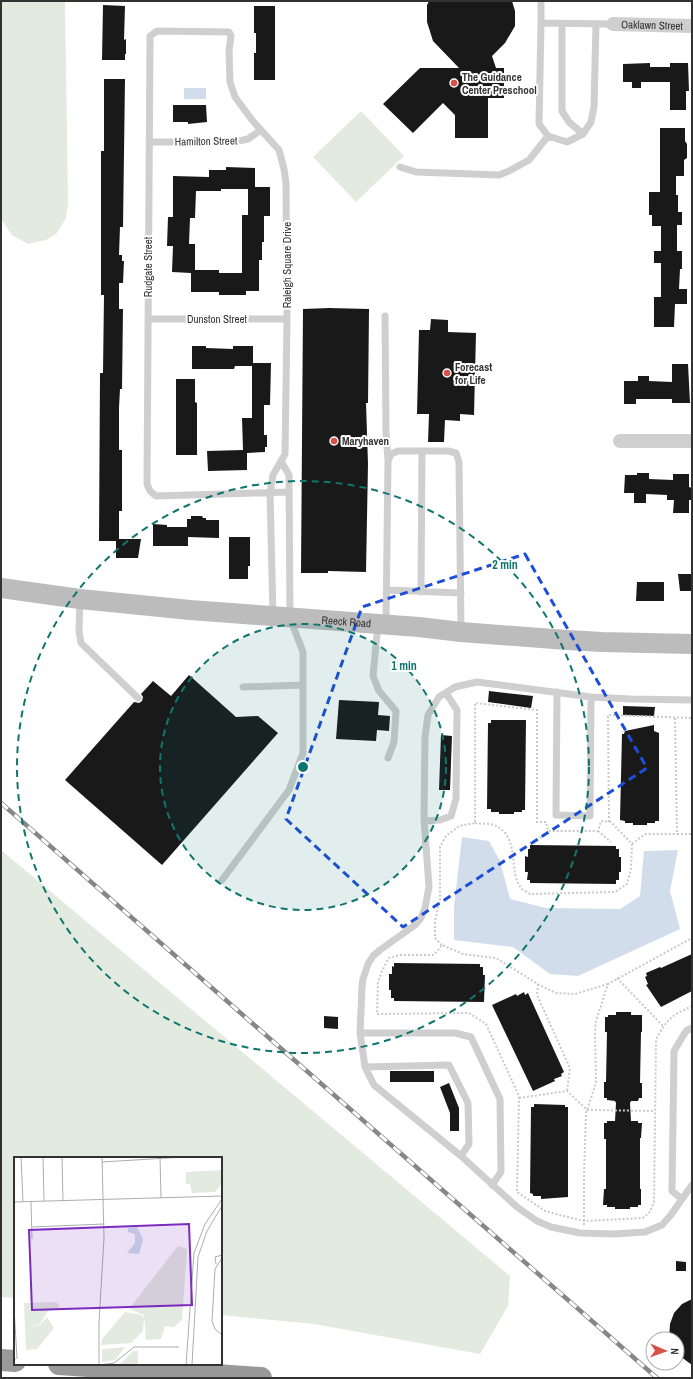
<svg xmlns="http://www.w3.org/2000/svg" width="693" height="1379" font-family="'Archivo Narrow',sans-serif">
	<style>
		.green { fill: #e3eadf }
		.water { fill: #d1ddeb }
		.building { fill: #191919; fill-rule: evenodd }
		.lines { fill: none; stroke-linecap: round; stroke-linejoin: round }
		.path { stroke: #c9c9c9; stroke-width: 2; stroke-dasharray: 2 2; stroke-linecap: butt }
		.lane { stroke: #cfcfcf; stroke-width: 7 }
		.street { stroke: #cfcfcf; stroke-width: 14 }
		.secondary { stroke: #bcbcbc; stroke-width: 20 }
		.highway { stroke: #999; stroke-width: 22 }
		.rail-casing { stroke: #878787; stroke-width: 4.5 }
		.rail { stroke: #fff; stroke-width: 3; stroke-dasharray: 9; stroke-linecap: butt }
		.marked { fill: none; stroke: #1d4ed8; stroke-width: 3; stroke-dasharray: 8 5; stroke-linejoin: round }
		.ring { fill: none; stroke: #0f766e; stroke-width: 2; stroke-dasharray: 7 5 }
		.poi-dot { fill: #d65248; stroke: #fff; stroke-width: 1.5 }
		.labels { text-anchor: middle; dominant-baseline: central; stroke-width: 4; stroke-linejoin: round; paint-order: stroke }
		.street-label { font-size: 11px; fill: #323232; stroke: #fff }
		.poi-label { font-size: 11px; font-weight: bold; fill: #323232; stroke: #fff; text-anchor: start }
		.inset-road { fill: none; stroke: #adadad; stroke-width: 1 }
		.view { fill: #7b2cbf; fill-opacity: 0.15; stroke: #7b2cbf; stroke-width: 2 }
		.inset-edge { fill: none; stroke: #323232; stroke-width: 2 }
		.centre { fill: #0f766e; stroke: #fff; stroke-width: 2 }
		.ring-label { font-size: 12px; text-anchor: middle; font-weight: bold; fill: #0f766e; stroke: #fff; stroke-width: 4; stroke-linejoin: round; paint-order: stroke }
	</style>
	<rect width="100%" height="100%" fill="#fff"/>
	<path class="green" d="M1 1H65L68 203 66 218 56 234 46 240 28 244 12 235 1 219Z
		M361 111 404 156 356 202 313 157Z
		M1 850 510 1276 508 1306 480 1354 314 1324 221 1315V1158H15V1298L1 1297Z"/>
	<path class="water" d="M184 88H206V99H184Z
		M462 837 489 841 500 861 510 899 546 908 620 909 640 896 644 851 678 850 670 891 680 929 578 976 550 974 513 947 454 940V907Z"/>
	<path class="building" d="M429 1H512L515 11V26L505 43 492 56 496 68H504V98H488V138H455V115L443 103 413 133 383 104 420 68H459L433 41 427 22V5Z
		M103 5 125 6 124 40 126 39V54H125V60H102Z
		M254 6H275V80H254V53H256V33H254Z
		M650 63V67H670V63H688L689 91H686V110H670V82H641V88H632V82H623V64Z
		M104 79H125L123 227H120L119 255H122V261H124L123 283H119V309H123L122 389H120L119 408V450H122V511H119V539H141L138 558H116V541H99L100 373H103L104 295H101V151H104Z
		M173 105H206L207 122 188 124V122H173Z
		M660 128H685V141L687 144V158L684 160V176H676V195H678V212H682V225H677V251H682V269H680L679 289H687V304H675L674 327H654V297H661V263H654V251H661V226H652V215H649V192H660Z
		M226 167 255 168V187H270V216H264V242H262V260H259V291H246V295H219V292H191V273L172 272 173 246H167L168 217H173V176L209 177V170H226ZM221 189H248V215H242V273H219V270H195V244H189L190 218H195L196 191H221Z
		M329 308 369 309 368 403H366L368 464 366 572 328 571V573H301L303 309Z
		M431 319 448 320V332L476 333 474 415 460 414V421L445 420 444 442H428L429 414H417L419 330H430Z
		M192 346H206V348L233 349V346H253V363H271L270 405H264V435H267V447H265V452L247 453V470L208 471 207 451 243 450 242 418H252V366H235L234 369H192Z
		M672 364H688L690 403H672V399H636V404H624V381H638V376H649V381L672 382Z
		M176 379H195V402L197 403V455H176Z
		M637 473H649V479L673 480V474H689V487L692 488V500H689V513H673L674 500H667V495L646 494V503H634V493H624L625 475H637Z
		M191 516H202L203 518H206V520H219V538L188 537V546H153V524L167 525V527H187V519H191Z
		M229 537H250V566H248V579H229Z
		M678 574H692V591H680Z
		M637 582H664V601H636Z
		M189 675 236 717 258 716 278 733 162 865 65 780 134 702 139 703 142 701 143 697 141 694 153 681 171 696Z
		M489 691 533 696 531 708 488 702Z
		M339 700 379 702 378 715 390 716 389 731 377 730 376 741 336 739Z
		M623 706 655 707 654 716 623 715Z
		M491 720H526L525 810H522V812H514V814H499V812H491V809H487L488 723H491Z
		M654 725V731L659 733V821H655V823H647V825H633V823H625V821L620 820 622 734H624L625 731Z
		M441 735 452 736 450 790H439Z
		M530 845 616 846V849H619V857H621V872H619V880H616V884L530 883V880H527L528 872H525V856L528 857V849H530Z
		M692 954V991L661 1007 646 985 648 984 645 977 647 976 646 973 660 967 661 968Z
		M394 963 480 964V967H483V975H485L484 1002 394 1001V998H391V990H389V974H392V966L394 967Z
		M524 992 525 995 528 993 564 1072 561 1074 562 1076 554 1079 555 1081 533 1091 492 1005 516 994 517 996Z
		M616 1012H631V1015H642V1032H641L640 1083H642V1098H639L638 1101H631L630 1103 631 1121H638V1123H642L641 1138H640V1189H641V1205H638V1207H630V1209H615V1207H607V1205H603L604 1189H606V1139H604V1123H607V1121H615L616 1103 615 1101 607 1100V1098H604V1082H606L607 1032H605V1017H608V1015H616Z
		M324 1016 338 1017V1029L324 1028Z
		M390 1071H434V1082H390Z
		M449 1083 459 1108V1131H450V1113L440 1087Z
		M534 1104 565 1105V1107H568V1197L541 1199V1196H533V1194L530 1193 531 1107H534Z
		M676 1261 686 1262V1271H676Z
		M692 1299V1365L680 1356 677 1353V1339H669L670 1324 674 1313 682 1304Z"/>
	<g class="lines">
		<path class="path" d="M675 718 677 834H692
			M609 822 608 715 692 718
			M475 823C481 824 488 823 494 825 522 836 507 874 522 889 524 891 528 892 530 894L615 892 627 884 631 869 632 844 611 822 601 821 598 831H548
			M598 831 611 842
			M632 844 645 834H677
			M442 945 435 938V921L440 899V847L446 836 459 826 475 823V703L537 710V822H546L548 831 537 840
			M617 978 663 1026
			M538 984 537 995 570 1068 567 1091
			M608 984 575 994 556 993 541 986 496 958 463 954 442 945 434 955H400L389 958 382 971 378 982 377 1014 469 1013 486 1024 519 1096 517 1192 545 1211 584 1221 643 1218 649 1213 654 1203 656 1039C668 1018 671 1016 692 1006
			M519 1098 567 1091 587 1110 655 1111
			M584 1225V1176L586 1113 596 1083 595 1032 596 1021 608 984 692 938"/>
		<path class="lane" d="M541 1V23L613 24
			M541 23 539 124 548 136 567 142 583 134 591 122 594 107 596 24
			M562 24V111L569 122 583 134
			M149 142H234L248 139 261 130
			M400 167 416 172 499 175 509 171 529 160 548 136
			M385 316 386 433 388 460
			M148 319H287
			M387 590 461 593
			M421 592 422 451
			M80 599 79 631 81 643 138 698
			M273 615 270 493 273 475 285 454 287 319 286 183 284 169 279 150 252 120 235 97 230 82 229 51 231 36 229 32 157 31 150 36V43L147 484 150 491 156 496 289 492
			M378 624 373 676 379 691 396 711 394 742 388 758
			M386 624 388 461 391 454 398 451H448L456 453 459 462 461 630
			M243 687 303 685
			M557 692 556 815 590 816 591 697
			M692 700 631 699 591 697 477 682 455 687 439 697 428 715 425 737 424 819 429 887 425 908 421 918 415 925 380 950 373 956 368 964 363 979 362 987 360 1033 365 1067 374 1085 461 1156 517 1207 537 1221 551 1227 580 1233 614 1234 645 1232 662 1225 670 1216 692 1185
			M425 821 440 820 451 816 456 799 457 710 446 693
			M222 880 289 790 303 753V652L290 618 289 475 281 461
			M360 1033H455L471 1037 500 1099 501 1172 492 1185
			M365 1067 449 1065 468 1103 469 1144 461 1156
			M682 1199 672 1191 674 1051 686 1031 692 1028"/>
		<g class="street">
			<path id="s1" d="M613 24 692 26"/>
			<path d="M620 441H692"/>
		</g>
		<path class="secondary" id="s2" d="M1 588 80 599 190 610 419 627 461 632 567 640 602 642 692 644"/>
		<path class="highway" d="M1 1360 15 1361
			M59 1364 261 1378"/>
		<defs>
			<path id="rail" d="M1 803 657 1378"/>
		</defs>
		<use href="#rail" class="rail-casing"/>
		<use href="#rail" class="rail"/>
	</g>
	<path class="marked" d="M525 554 647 768 403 927 286 819 362 607Z"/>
	<circle cx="303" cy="767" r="143" fill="#0f766e" fill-opacity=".12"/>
	<g class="ring">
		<circle cx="303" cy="767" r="143"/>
		<circle cx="303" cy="767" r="286"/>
	</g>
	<g class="poi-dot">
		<circle cx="454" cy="83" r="4"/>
		<circle cx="447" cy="373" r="4"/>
		<circle cx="334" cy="441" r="4"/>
	</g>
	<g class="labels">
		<g class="street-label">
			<text stroke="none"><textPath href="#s1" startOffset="39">Oaklawn Street</textPath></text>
			<text transform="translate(206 141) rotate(-1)">Hamilton Street</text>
			<text transform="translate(287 265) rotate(-90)">Raleigh Square Drive</text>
			<text transform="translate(148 267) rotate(-90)">Rudgate Street</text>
			<text x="217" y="319">Dunston Street</text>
			<text stroke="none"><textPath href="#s2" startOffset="347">Reeck Road</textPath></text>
		</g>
		<g class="poi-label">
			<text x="462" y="77">The Guidance<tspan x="462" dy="13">Center Preschool</tspan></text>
			<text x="455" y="367">Forecast<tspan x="455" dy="13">for Life</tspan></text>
			<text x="342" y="441">Maryhaven</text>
		</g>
	</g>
	<g transform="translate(14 1157)">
		<rect width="208" height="208" fill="#fff"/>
		<path d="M208 13V26L201 35 178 36 176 27H172V15ZM164 89 173 92 168 163 160 170 151 169 147 182 132 183 130 158 115 152ZM41 145 45 147V151L34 154 26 167 16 170 26 168 33 160 40 171 23 192 12 193 10 146ZM111 155 128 158 130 161 129 174 117 186 87 188 88 182ZM111 190 101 203 88 205V192ZM119 194H124V208H105Z" fill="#e3eadf"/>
		<path d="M123 70 129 82 125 97 113 96 121 86V77L114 75V71Z" fill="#d1ddeb"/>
		<path class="inset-road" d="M7 0 9 45M29 0 30 44M48 0 49 44M146 0 147 41M88 5 170 0M0 45 208 39M17 45 18 82M18 70 90 67M208 101 201 112 198 164 201 172 208 178M202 107 201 100 208 98M0 151 3 201 0 203M85 208V165L90 81 88 0M85 208 100 206 120 190H165M172 208 180 96 191 67 208 42M178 208 184 100 193 74 208 49"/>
		<path class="view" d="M175 67 178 148 18 153 15 73Z"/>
		<rect width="208" height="208" class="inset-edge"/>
	</g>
	<circle cx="303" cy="767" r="6" class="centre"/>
	<g class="ring-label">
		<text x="505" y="569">2 min</text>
		<text x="404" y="670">1 min</text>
	</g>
	<rect width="693" height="1379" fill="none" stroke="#323232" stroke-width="4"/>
	<g transform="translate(665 1351) rotate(92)"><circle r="19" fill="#ffffff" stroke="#adadad"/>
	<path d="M0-3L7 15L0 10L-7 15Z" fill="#d65248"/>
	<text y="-6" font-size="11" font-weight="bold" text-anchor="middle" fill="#323232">N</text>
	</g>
</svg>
